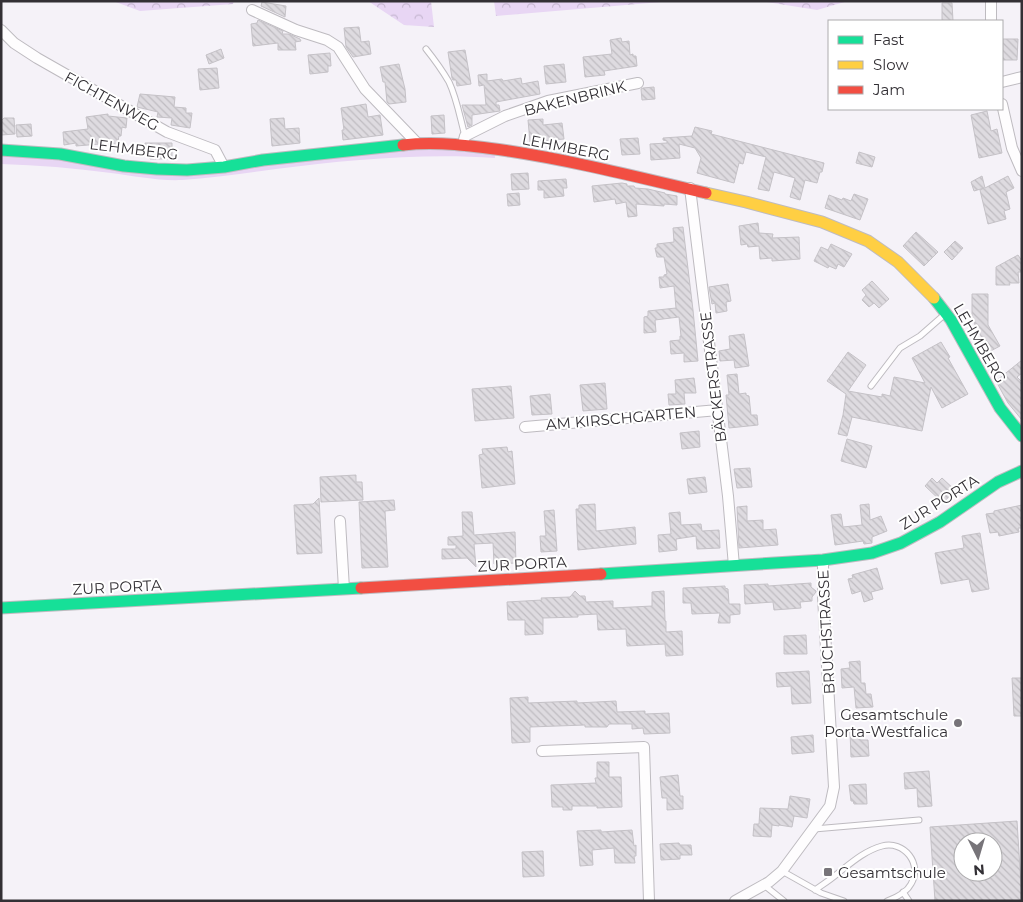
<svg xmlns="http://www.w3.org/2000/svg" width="1023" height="902" font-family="Montserrat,sans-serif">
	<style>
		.grass { fill: #e8d6f4 }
		.forest { fill: url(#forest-crowns) }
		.building { fill: url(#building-back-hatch); stroke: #c5c2c7; fill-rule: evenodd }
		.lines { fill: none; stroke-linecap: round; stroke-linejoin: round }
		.lane-casing { stroke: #bebbc0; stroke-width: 7 }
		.street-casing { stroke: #bebbc0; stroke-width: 12 }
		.fast-casing { stroke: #bebbc0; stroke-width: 13 }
		.slow-casing { stroke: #bebbc0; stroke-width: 13 }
		.jam-casing { stroke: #bebbc0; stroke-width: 13 }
		.lane { stroke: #fefdfe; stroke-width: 5 }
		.street { stroke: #fefdfe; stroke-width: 10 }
		.fast { stroke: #16e098; stroke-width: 11 }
		.slow { stroke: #ffcf43; stroke-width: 11 }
		.jam { stroke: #f24e42; stroke-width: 11 }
		.poi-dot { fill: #777479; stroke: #fff; stroke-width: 2 }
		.labels { text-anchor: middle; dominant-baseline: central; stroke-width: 4; stroke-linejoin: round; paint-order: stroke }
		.street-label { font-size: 15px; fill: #333035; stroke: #fff }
		.poi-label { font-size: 15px; fill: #333035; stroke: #fff; text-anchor: end }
	</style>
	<defs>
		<pattern id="forest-crowns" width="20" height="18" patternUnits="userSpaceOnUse" patternTransform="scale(1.25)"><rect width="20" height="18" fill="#e8d6f4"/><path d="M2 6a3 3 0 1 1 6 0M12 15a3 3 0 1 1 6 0" fill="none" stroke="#c7b8d2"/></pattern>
		<pattern id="building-back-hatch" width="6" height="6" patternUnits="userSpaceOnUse" patternTransform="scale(1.25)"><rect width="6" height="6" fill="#dedbe0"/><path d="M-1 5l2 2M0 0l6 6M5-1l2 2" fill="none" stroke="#bfbcc1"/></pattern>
	</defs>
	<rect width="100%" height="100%" fill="#f5f2f8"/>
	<path class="grass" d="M403 143 494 147 495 158C422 153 348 160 276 169 245 173 213 178 182 180 158 181 134 176 111 173 74 168 38 165 1 164V148L181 167Z"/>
	<path class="forest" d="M113 1H234L233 4 140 11Z
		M368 1H431L434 27 404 25Z
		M494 1H673L496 16Z
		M761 1H848L817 10Z"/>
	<path class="building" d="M262 2 286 6 285 17 261 6Z
		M942 3H952L953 21H942Z
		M258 20 283 31 282 34H289L300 39 301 41 295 42 296 50H278V43L253 46 251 24 257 23Z
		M359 27 361 42 369 41 371 54 353 57 346 47 344 28Z
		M621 38 622 42 629 41 630 55 633 54V56H636L637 66 604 71 605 75 585 77 583 57 612 54 610 40Z
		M1003 39H1018L1017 60H1002Z
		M221 49 224 58 209 64 206 55Z
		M465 50 471 84 457 86 456 80H453L452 78 448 52Z
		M330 53 331 66H328V72L310 74 308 55Z
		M399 64 405 89 406 102 389 104 387 102 385 82H383L380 67Z
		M564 64 566 82 546 84 544 66Z
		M217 68 219 88 200 90 198 69Z
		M487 74V81L502 79 503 81 521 78 522 84 538 81 540 94 496 102V105H499L500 111 472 115V125L468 127 462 105H486L484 85 479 86 478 75Z
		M654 87 655 99 642 100 641 89 643 88Z
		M140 94 175 97 174 107 186 108V113H192L190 128 171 125 172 118 157 117 158 112 137 107Z
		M366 104 368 117 380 115 383 135 343 140 342 130H344L341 108Z
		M987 111 991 131 997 129 1002 153 979 158 971 115Z
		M108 114V116L127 118 126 128 122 127 121 136H119L117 146 100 144 76 146V143L64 145 63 132 88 129 86 117Z
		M444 115 445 133 432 134 431 116Z
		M4 118H14L15 134 1 135V121Z
		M284 118 285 129 299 128 300 143 272 146 270 119Z
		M543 119V125L562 123 564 139 530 142 528 120Z
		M31 124 32 136 17 137 16 125Z
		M695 127 712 131 711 134 824 163 822 172H820L817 183 805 180 800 200 790 197 795 178 774 172 769 191 758 189 766 157 746 152 743 164 739 163 734 183 697 173 701 158 695 148 679 144 680 158 651 160 650 144 667 143V141L663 140V138L692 136Z
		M638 138 640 154 622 155 620 139Z
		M145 143H172V159H150V153H144Z
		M859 152 875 157 872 167 856 163Z
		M528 173 529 189 512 190 511 174Z
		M982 176 985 188 1008 176 1014 188 1006 192 1010 209 1004 211 1006 219 988 224 980 190 984 188 974 191 971 182Z
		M566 179 567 188H563L564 196 544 198V190H538V181Z
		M622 183 627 184V186H634L635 188 648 189 665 193V194L677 196V205L664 204V206L636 204 637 216 628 217 626 202 616 204 615 199 594 202 592 186Z
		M519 193 520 205 508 206 507 194Z
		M854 194 868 199 860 220 825 208 829 195 842 200 843 198 851 201Z
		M758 223 759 233 773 234 772 238 799 237 800 259 772 261V258L760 259 759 246 748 247 747 244 741 245 739 226Z
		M683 227 693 310 698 361 684 362V353L671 354 670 341 680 340V336H681L679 317 655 320 656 332 644 333V317L648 316V311L676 308 674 286 660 288 659 277H664V275L667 274 664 257H657L655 248H657V244L674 242 673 228Z
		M916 232 938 252 924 266 903 246Z
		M955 241 963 248 952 260 944 252Z
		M831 244 852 254 844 267 838 264 836 269 829 266 828 268 814 261 821 247 828 250Z
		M1018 255 1022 261V272H1018L1019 283H1009L1010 285H996V267Z
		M872 281 889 299 879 308 874 303 869 307 862 300 866 295 862 290Z
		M728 284 731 301 726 302 727 311 716 313 715 303 712 304 709 287Z
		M972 294H988V325L1000 346 985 354 978 340 982 338 972 319Z
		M744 334 749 366 735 368 734 360 720 361 719 351 730 349 729 336Z
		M941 342 950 357 948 358 968 394 942 408 931 387 922 431 852 417 847 436 838 434 843 415 846 394 827 381 848 352 866 365 848 391 882 397V394L890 396 894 377 925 383 912 358Z
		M1022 360V373L1017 377 1022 382V420L1008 403 996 381Z
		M737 374 739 394 746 393V395L749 396 751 415H757L758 425 729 428 726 395H729L727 375Z
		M694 378 696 393H684L685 404 669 405 668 394H676L675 380Z
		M605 383 607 409 583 411 580 385Z
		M511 386 514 418 475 421 472 389Z
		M550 394 552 414 532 415 530 396Z
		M699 431 700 447 682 449 680 433Z
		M847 439 872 446 866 468 841 461Z
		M507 447 508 452 512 451 515 484 482 488 479 455 483 454 482 449Z
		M750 468 752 487 737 488 734 469Z
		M356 475V482H362L363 500 321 502 320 477Z
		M705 477 707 492 689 494 687 479Z
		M932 478 937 483 942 478 955 490 943 503 925 486Z
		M319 498 322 553 297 554 294 505 313 504Z
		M394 500 395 510 385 511 388 567 362 568 359 502Z
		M595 504 596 531 635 527 636 544 578 550 576 509H579V505Z
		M869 504 870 520 881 516 887 531 872 537V543L864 544 863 541 835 545 831 515 841 514 843 527 862 525 860 505Z
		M1022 505V528H1018L1019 532 999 536 998 532 990 533 986 514 994 513V511Z
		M747 506V521L763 520V530L776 529 778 545 739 548 737 507Z
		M554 510 557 551 541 552 540 536H546L544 511Z
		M462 512H472L474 535 515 532 516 563 494 564 493 543 474 544 476 567 467 558 442 559V549H456V545H448V537L463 536Z
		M680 512 681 525 701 524 702 531 719 530 720 548 697 549 696 536 676 539 677 550 659 552 658 535 671 534 669 513Z
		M980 533 989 589 972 592 969 579 941 584 935 553 964 548 962 536Z
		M877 568 883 589 871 592 873 599 864 602 861 591 852 594 848 579 853 578 852 575Z
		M811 583V587L816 591V592L812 597V601L800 602 801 608 774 610 773 602 745 604 744 585 768 584V586Z
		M725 586V588L728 589 729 604H740V614L730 615V623H718L720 613 692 614 691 603H683V588Z
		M575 591 580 596H585L586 602 613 601V608L652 606V592L664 591 665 621H666V632L682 631 683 655 666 656 665 644 627 646 626 629 598 630 597 614 578 615V617L543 618V634L525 635V620H508L507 602 542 600 541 598 570 597Z
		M806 635 807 654H784V636Z
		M860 661 861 683H865L866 694H871L873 707 856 708 854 687 842 688 841 669 850 668 849 662Z
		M809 671 811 703 792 704 791 686 777 687 776 673Z
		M1012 678H1022V716H1014Z
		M528 697V703L577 701V703L616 701 617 712 645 711V714L669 713 670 733 644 734 643 728 632 729V724H609L607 727H585V725L530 727V742L512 743 510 698Z
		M859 731 860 740H868L869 756 851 757 850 732Z
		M813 735 814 752 792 754 791 737Z
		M597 762H609V777H621L622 807 597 808V806H572V810H563V807H552L551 785 596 783 595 778H597Z
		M929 771 932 806 918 807 917 788 905 789 904 773Z
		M678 775 680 796H683V809L667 810V798H662L660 777Z
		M866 784 867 804H854L853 801H851L849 785Z
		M790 796 810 799 807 818 794 816 792 827 779 825V826L772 825 771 837 753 836 754 824H759L760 808 788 809Z
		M1017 821 1022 901H935L930 827ZM963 842H993V872H963Z
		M601 830V832L632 830 634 846 636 845V856H634L635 863H615L614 848 592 850 593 865 580 866 577 831Z
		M679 843 680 845H691L692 855H680V859L661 860 660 844Z
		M543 851 544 876 523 877 522 852Z"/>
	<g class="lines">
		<defs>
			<path id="lane" d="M426 49C434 59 442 70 449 82 457 99 460 118 465 136
				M871 386 900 348 920 336 944 315
				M814 829 919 820
				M782 871 821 893 844 901
				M764 885 784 901
				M815 890C822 885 830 880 837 874 851 863 864 851 882 846 904 840 923 864 911 884 907 892 895 898 887 901
				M903 892 909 901"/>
			<path id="street" d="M991 1V21
				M252 10 296 30 327 40 338 47 365 89 417 143
				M1 30 14 43 37 58 167 132 215 150 224 167
				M1002 82 1022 77
				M1002 104 1012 148 1022 171
				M463 144 465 136 505 116 548 101 638 83
				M690 188 728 496 734 566
				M525 427 718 410
				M340 521 344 589
				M542 751 644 747 649 901
				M735 901 769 882 782 871 830 806 834 787 823 597V560"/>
			<path id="fast" d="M1 150 60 154 124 166 157 169 187 170 224 167 263 160 403 145
				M934 298 951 320 1000 408 1022 436
				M601 574 823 560 872 553 901 543 940 522 998 482 1022 471
				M1 608 361 588"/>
			<path id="slow" d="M706 193 746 202 822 222 868 241 898 262 934 298"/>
			<path id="jam" d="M403 145C438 141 473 146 509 151 575 161 641 178 706 193
				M361 588 601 574"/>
		</defs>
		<use href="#lane" class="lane-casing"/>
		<use href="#street" class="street-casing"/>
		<use href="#fast" class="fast-casing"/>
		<use href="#slow" class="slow-casing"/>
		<use href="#jam" class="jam-casing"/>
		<use href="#lane" class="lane"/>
		<use href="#street" class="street"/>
		<use href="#fast" class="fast"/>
		<use href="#slow" class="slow"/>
		<use href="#jam" class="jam"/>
	</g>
	<g class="poi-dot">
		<circle cx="958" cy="723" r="5"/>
		<rect x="823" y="867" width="10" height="10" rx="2.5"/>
	</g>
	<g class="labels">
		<g class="street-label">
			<text transform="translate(575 98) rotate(-14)">BAKENBRINK</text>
			<text transform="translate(112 101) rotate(29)">FICHTENWEG</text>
			<text transform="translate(566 147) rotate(11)">LEHMBERG</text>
			<text transform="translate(134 149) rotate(7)">LEHMBERG</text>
			<text transform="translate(980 343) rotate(60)">LEHMBERG</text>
			<text transform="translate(713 377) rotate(-97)">BÄCKERSTRASSE</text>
			<text transform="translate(621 418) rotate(-5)">AM KIRSCHGARTEN</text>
			<text transform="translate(939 502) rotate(-32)">ZUR PORTA</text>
			<text transform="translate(522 564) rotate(-3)">ZUR PORTA</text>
			<text transform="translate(117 587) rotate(-3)">ZUR PORTA</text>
			<text transform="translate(826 632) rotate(-93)">BRUCHSTRASSE</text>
		</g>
		<g class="poi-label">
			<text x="948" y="714">Gesamtschule<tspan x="948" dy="17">Porta-Westfalica</tspan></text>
			<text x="838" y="872" text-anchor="start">Gesamtschule</text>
		</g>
	</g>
	<rect width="1023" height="902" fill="none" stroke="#333035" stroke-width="5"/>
	<rect x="828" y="20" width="175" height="90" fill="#ffffff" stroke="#adacae"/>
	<rect x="838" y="36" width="25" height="8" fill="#16e098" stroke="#adacae"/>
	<text x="873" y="45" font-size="15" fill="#333035">Fast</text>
	<rect x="838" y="61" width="25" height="8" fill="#ffcf43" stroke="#adacae"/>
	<text x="873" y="70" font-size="15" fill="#333035">Slow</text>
	<rect x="838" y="86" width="25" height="8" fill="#f24e42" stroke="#adacae"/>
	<text x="873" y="95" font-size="15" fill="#333035">Jam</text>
	<g transform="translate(978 857) rotate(175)"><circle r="24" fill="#ffffff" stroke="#adacae"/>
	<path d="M0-4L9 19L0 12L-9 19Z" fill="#777479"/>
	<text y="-8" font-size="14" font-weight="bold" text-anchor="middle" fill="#333035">N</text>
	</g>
</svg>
